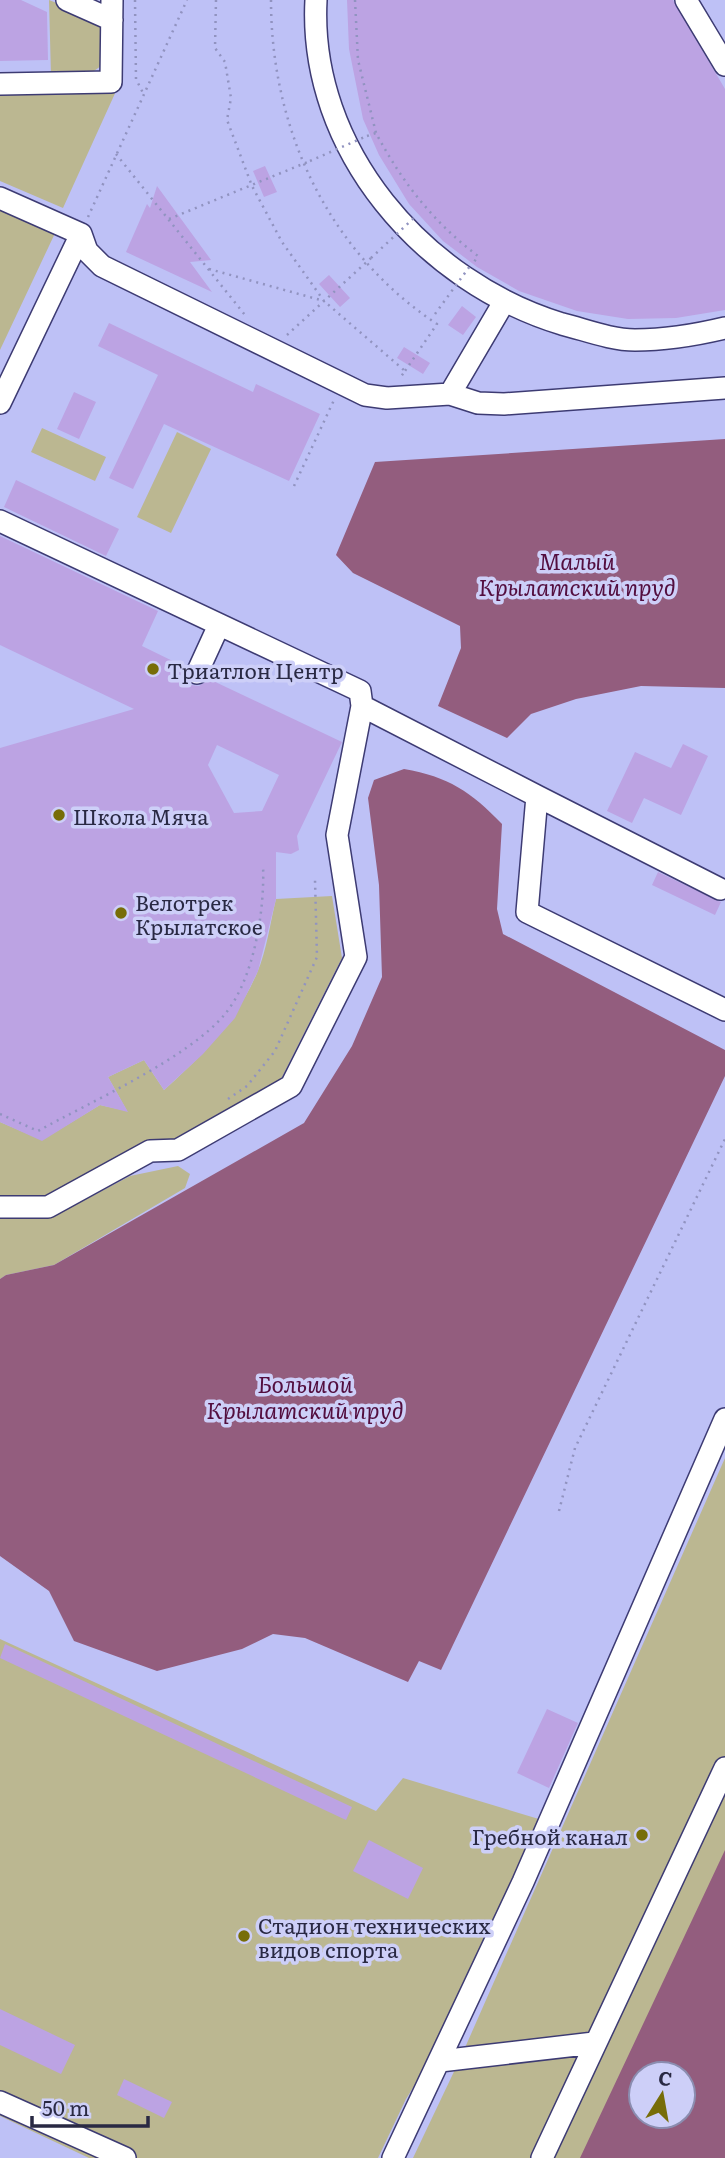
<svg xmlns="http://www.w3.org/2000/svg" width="725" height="2158" font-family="Literata,serif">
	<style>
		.green { fill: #bbb791; fill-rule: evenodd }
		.water { fill: #935d7e; fill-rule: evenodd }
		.building { fill: #bca3e3; fill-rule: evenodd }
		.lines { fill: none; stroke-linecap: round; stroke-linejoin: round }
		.minor-casing { stroke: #3d3b73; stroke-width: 24 }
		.path { stroke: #9193c0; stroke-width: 2.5; stroke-dasharray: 2 5; stroke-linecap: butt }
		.minor { stroke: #fff; stroke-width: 21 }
		.path-bridge { stroke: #9193c0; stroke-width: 2.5; stroke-dasharray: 2 5; stroke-linecap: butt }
		.poi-dot { fill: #776d08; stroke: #cdcff8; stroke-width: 2.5 }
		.labels { text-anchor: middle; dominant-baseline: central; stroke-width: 7; stroke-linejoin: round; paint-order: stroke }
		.poi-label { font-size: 21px; fill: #292943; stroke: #cdcff8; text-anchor: start }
		.water-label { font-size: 23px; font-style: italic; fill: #530e3f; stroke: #cdcff8 }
	</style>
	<rect width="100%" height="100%" fill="#bec1f6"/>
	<path class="green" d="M49 0 95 18 102 32 101 66 91 73 51 76Z
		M117 89 63 208 0 181V92Z
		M0 204 57 229 0 350Z
		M42 428 106 457 95 481 31 452Z
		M177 432 211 449 171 533 137 517Z
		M332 896 342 958 280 1081 180 1140 147 1141 45 1197 0 1198V1122L42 1140 100 1105 127 1111 108 1077 144 1060 164 1090C203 1055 236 1022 257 973 267 950 270 923 276 899Z
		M178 1166 190 1174 185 1188 54 1265 6 1275 0 1279V1217L60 1213 130 1176Z
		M725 1458V2158H413L460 2059ZM641 2074H683V2116H641Z
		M0 1639 376 1811 403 1778 542 1820 445 2037 406 2099 378 2158H89L0 2116Z"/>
	<path class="water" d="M725 439V688L641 686 576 699 531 714 507 738 438 706 461 648 460 626 353 573 336 555 375 462Z
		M404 769C449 777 470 791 502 824L497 909 503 934 725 1050V1076L441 1670 419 1661 408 1682 305 1638 273 1634 242 1649 157 1671 74 1641 49 1591 0 1556V1279L6 1275 54 1265 304 1123 352 1046 382 977 379 885 368 798 374 780Z
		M725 1850V2158H580ZM641 2074H683V2116H641Z"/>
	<path class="building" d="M0 0H21L47 12 48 60 0 61Z
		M347 0H673L725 89V310L676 318 628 319 577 311 519 291 477 267 443 241 409 204 379 155 363 119 349 49Z
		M265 166 277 192 264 197 253 171Z
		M157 186 211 260 190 262 212 292 126 252 147 204 150 208Z
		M329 275 350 298 340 307 319 284Z
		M462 306 476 317 463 335 448 325Z
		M109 323 253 392 256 384 320 414 289 481 164 424 133 489 109 478 158 375 98 346Z
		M404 347 430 363 423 374 397 358Z
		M74 392 96 402 79 439 57 429Z
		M16 480 119 529 106 556 4 507Z
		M0 536 158 611 142 646 185 667 184 675 191 685 199 686 209 679 342 742 297 836 299 850 291 854 276 852V899L258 971 235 1018 203 1054 164 1090 144 1060 108 1077 128 1112 100 1105 42 1141 0 1122V748L134 709 0 645ZM217 745 279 775 262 811 234 813 208 765Z
		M683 744 708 756 681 815 644 798 632 823 607 811 635 752 671 768Z
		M658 872 721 902 715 915 652 885Z
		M5 1644 352 1807 346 1820 0 1658Z
		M547 1709 578 1723 549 1788 517 1773Z
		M369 1840 423 1868 408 1899 353 1871Z
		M0 2009 75 2045 61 2074 0 2045Z
		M124 2079 172 2102 164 2118 117 2095Z"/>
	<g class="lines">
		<defs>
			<path id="minor" d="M67 0 112 20
				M316 0C308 150 424 282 562 324 586 330 611 340 635 340 665 340 696 335 725 328
				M686 0 725 65
				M0 84 111 82 112 0
				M0 198 81 234 87 251 102 266 365 395 387 398 450 394 478 403 504 404 725 388
				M450 394 504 302
				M0 403 81 234
				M0 521 360 691 362 706 337 835 356 957 291 1086 178 1150 150 1151 48 1207H0
				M197 673 219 625
				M362 706 537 796 527 912 725 1010
				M537 796 720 889
				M440 2061 594 2043
				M0 2102 125 2158
				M393 2158 523 1882 725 1419
				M542 2158 725 1768"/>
		</defs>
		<use href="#minor" class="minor-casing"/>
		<path class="path" d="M135 0 136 79 144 95
			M216 0 215 48 225 62 231 98 227 120 252 186 282 242 324 301 405 371 400 378
			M271 0C271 129 328 252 437 324L405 371
			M355 0 358 60 376 133
			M367 136 376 133C402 182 433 222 478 256L474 262
			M116 154 245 315
			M88 217 187 0
			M169 219 310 161
			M209 269 324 301
			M287 335 371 258
			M294 486 334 400
			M228 1099 247 1086 275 1051 317 957 315 880
			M0 1114 38 1131C90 1102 189 1058 225 1014 254 979 265 910 263 865
			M559 1511 575 1448 725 1139"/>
		<use href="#minor" class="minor"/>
		<path class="path-bridge" d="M310 161 367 136
			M371 258 416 216
			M435 314 470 266"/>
	</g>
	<g class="poi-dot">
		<circle cx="153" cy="669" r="7"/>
		<circle cx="59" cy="815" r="7"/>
		<circle cx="121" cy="913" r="7"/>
		<circle cx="642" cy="1835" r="7"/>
		<circle cx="244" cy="1936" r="7"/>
	</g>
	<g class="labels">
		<g class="poi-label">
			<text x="167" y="669">Триатлон Центр</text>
			<text x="73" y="815">Школа Мяча</text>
			<text x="135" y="901">Велотрек<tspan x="135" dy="24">Крылатское</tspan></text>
			<text x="628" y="1835" text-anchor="end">Гребной канал</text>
			<text x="258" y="1924">Стадион технических<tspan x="258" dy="24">видов спорта</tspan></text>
		</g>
		<g class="water-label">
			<text x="577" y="560">Малый<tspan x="577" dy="26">Крылатский пруд</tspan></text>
			<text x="305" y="1383">Большой<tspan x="305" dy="26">Крылатский пруд</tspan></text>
		</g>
	</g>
	<g transform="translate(662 2095) rotate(11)"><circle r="33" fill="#cdcff8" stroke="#8b8db0" stroke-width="2"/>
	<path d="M0-5L12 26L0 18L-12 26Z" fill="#776d08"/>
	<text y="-10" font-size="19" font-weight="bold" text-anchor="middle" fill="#292943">С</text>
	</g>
	<path d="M32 2116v10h116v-10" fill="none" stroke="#292943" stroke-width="3.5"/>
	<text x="42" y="2116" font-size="21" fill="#292943" stroke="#cdcff8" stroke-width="5" paint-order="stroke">50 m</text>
</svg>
